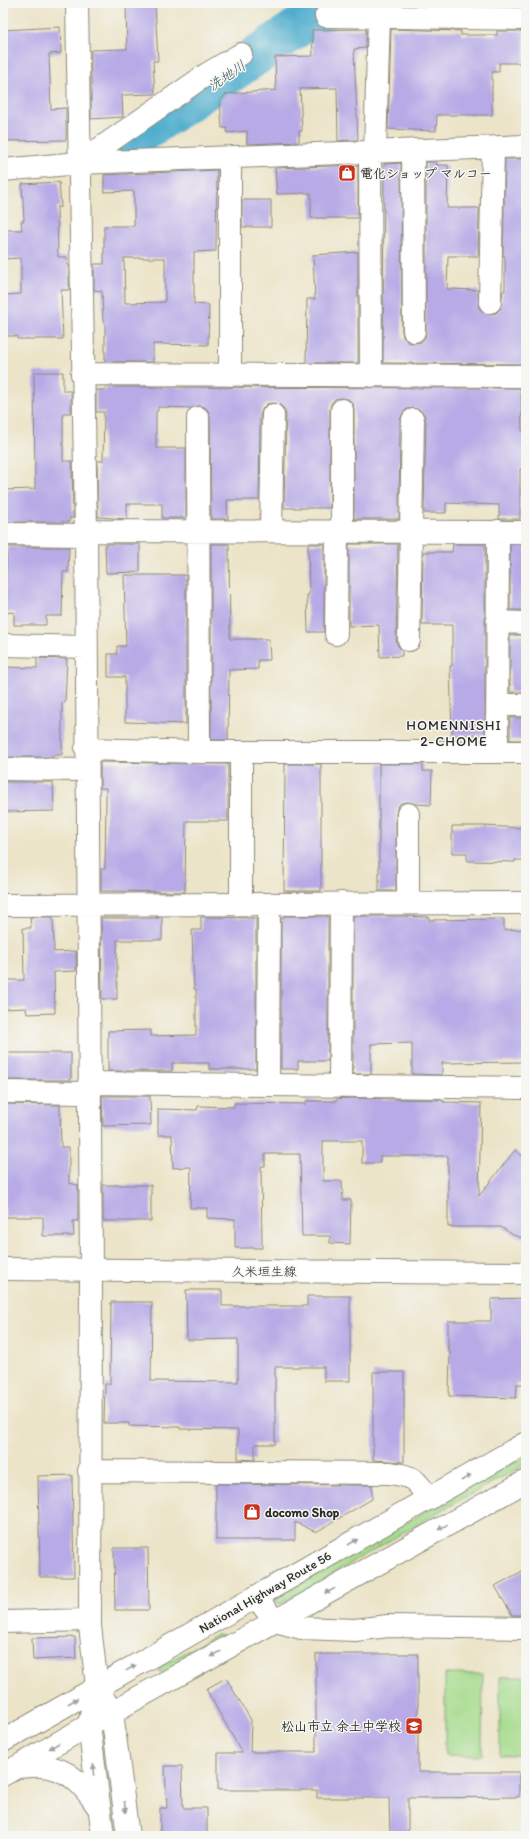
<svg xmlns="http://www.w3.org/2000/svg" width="529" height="1839" font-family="Itim,'Klee One',sans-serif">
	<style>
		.green { fill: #a5db8c; stroke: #68835c }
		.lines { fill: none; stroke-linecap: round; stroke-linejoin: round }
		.river { stroke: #4faecd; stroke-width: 40 }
		.building { fill: #b7aae6; fill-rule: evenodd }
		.minor-casing { stroke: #8c887a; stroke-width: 24 }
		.tertiary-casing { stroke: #8c887a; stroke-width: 24 }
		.secondary-casing { stroke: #8c887a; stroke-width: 24 }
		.trunk-casing { stroke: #8c887a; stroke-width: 24 }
		.minor { stroke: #fff; stroke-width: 22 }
		.tertiary { stroke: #fff; stroke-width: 22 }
		.secondary { stroke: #fff; stroke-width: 22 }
		.trunk { stroke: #fff; stroke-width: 22 }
		.oneway { fill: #a0a0a0 }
		.labels { text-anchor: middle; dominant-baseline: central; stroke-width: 3; stroke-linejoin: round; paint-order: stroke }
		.poi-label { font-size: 13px; font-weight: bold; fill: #2b2b2b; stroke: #f6f6f2; text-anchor: start }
		.street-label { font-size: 13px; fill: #2b2b2b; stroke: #f6f6f2 }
		.water-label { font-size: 14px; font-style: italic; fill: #385964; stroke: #f6f6f2 }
		.neighbourhood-label { font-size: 14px; letter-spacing: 1px; fill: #2b2b2b; stroke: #f6f6f2 }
	</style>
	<rect width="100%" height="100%" fill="#f6f6f2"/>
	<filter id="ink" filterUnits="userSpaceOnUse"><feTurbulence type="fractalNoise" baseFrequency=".025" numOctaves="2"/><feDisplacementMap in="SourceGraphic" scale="8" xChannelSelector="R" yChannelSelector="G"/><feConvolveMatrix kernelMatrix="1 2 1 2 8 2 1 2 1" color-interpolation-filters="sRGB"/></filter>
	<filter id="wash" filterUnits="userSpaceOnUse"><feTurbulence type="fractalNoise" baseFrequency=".012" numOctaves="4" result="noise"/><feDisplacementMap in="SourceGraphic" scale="16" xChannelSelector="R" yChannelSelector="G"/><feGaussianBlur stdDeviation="0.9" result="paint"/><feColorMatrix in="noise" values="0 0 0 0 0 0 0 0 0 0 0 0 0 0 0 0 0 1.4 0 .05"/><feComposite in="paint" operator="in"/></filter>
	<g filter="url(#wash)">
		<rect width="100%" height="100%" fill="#ece4c8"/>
		<path class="green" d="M526 1456V1464L435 1514 281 1604 277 1603 276 1599 279 1596 433 1507Z
			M217 1634 222 1635V1638L162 1673 160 1672V1667Z
			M445 1674H483L482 1756 445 1755Z
			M500 1677H526V1755H500Z"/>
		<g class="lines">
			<path class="river" d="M120 148 334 3"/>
		</g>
		<g id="blocks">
			<path class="building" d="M126 3H155L158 61H153L155 94 122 95 123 117 91 119V50L127 49Z
				M354 3H461V6Z
				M497 3H523V6H497Z
				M60 27 61 53 49 54 51 109 66 108V140L3 141V30Z
				M366 29V48L354 49 358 140 338 141 337 88 300 89 302 131H299V142L247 144V131L227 133V128H222L220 101 226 94 276 90 275 57 313 56 312 30Z
				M391 29 461 31V35H497V31H524V63H499V72H492V115H437L436 131 388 129Z
				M505 159H526V364L383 363 384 164 401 163 402 331 403 337 408 342 414 343 421 342 425 338 426 331V162H436V165H448L447 208H479L478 256H448L447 289 478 290 479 308 483 312 490 314 496 313 500 309 503 291 505 290V256H503Z
				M358 165V218H311V193L277 194 275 168Z
				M217 170 216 251 194 252V304L209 305 208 345 153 344V362H105V322H103L102 291 94 290V264H104V226H134V191L104 192V175ZM124 258H165V302L125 303Z
				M59 182 61 207H57L58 257H67V265H69V290H61L63 339H17V336H3V295L21 294V258L3 259V230H22L21 221H24L22 184Z
				M242 200H271V227H242Z
				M358 252V363H306L307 299H315L313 255Z
				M34 372H63V391H71V413H63V461H72L73 518H70L69 522H7V520H3V490L35 489Z
				M105 387 521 388 522 431H526V469H520V519H499V505L446 503V513H424L426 420 424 414 420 410 413 408 407 409 403 413 400 420 399 519H354V410L353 403 348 399 342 398 335 399 331 404 330 410V508H284L286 415 284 409 280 405 273 403 267 404 263 408 260 415 259 500H227L228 519H211L210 418 209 412 205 407 198 406 191 408 158 407V411H156V448H186V518H162V504H127V519L98 517 97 461H103L104 412H96V390H105Z
				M105 544H140V572L106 573Z
				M211 544H229L230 639H269L270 660H258V669L229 670 228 740H211Z
				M308 544H324V632H308L307 595H309Z
				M349 544H398L396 640 398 646 402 650V656L380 657 379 625 349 626Z
				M453 544H485V735H452L450 666H452V625H422L423 552H452Z
				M510 544H526V610H510Z
				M7 547H69L68 572H63L62 616H46V625H14V612L3 613V582H6Z
				M124 575H186V724L125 722V677H108V654H117V646H126Z
				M510 635H526V692H510Z
				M37 658 67 659 65 703 62 702V755H53V757H3L4 667 37 668Z
				M510 718H526V740H510Z
				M100 762 228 764V821H186L185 892 101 891V869H105L106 801V788H100Z
				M285 764H321V891H284Z
				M379 764H423V771H432L431 805 416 804 408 802 401 803 397 808 396 814V891H379Z
				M3 782H53L54 811 3 812Z
				M452 826H484L526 828V860H515V862L467 861V853H452Z
				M284 916H328V1061H298V1069H281V918H284Z
				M353 916H403L429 917V920L504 919V930L526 929V1062L442 1063V1075L412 1074V1043L371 1044V1074H353Z
				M30 917H53L54 952 76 951V971L54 972 55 1013 27 1014 26 1008 3 1009V980H24L23 928H31Z
				M156 917H162V940H117V999H102L101 918H159Z
				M201 917 256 918V1069H209V1063H172V1071H108V1031L151 1030V1036L196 1035V989H194L192 930H201Z
				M4 1053H71V1080H5Z
				M102 1096H150L151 1125 103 1126Z
				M350 1098 443 1100V1102L481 1103 479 1196 515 1150 526 1159V1239L513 1235 501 1227H448V1156H380V1163H362V1141H323V1181H342L343 1200H351L350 1244 330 1243V1236H302L300 1154H265V1166H261L262 1248H235V1219L207 1218V1208H190L191 1167 173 1168 172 1135H158V1109L197 1110 198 1106 234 1107V1103L306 1104V1101H336V1099Z
				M3 1104 60 1105 61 1147H69V1183L78 1185V1221H73L74 1236H43V1217H5V1129H3Z
				M103 1185H151V1221H103Z
				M186 1290H222V1306H307V1296H350V1381H324V1367H275V1444H255V1460L238 1459V1430L180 1429V1427L129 1426V1423H104L105 1384H110L111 1302H152L151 1381 238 1382V1339L187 1340Z
				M526 1298V1384H517L516 1398 449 1396 450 1350H448V1321H491V1299Z
				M373 1372H404V1462L373 1460Z
				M72 1475 74 1577H40L38 1476Z
				M216 1484 372 1485V1499L316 1532 295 1522V1540H216Z
				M114 1548H148L149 1610H115Z
				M526 1569V1611L519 1615H512L495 1586Z
				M75 1637 76 1658 33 1660 32 1638Z
				M316 1654H418V1772H519V1797L408 1798V1836H390L389 1798H317V1790H218V1753H242L206 1689 226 1678 251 1720 250 1752H316Z
				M165 1766H182L183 1808H207V1836H169V1834H160V1808H167Z"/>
		</g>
	</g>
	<g filter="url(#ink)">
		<use href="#blocks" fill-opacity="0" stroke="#8c887a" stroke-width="1"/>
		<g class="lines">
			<defs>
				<path id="minor" d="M77 3 86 531 91 1270 90 1626 97 1687
					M326 16 526 19
					M413 150 414 331
					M370 152 371 376
					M375 152 379 17
					M230 158V375
					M79 163 207 74 241 54
					M3 170 79 163 526 146
					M490 302 493 148
					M82 374 526 376
					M342 410V531
					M198 418 199 752
					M271 530 273 415
					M86 531 526 532
					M3 534 86 535
					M498 622 526 623
					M336 634 337 531
					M409 640 413 420
					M3 645 86 647
					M498 705H526
					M86 749 199 752H526
					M497 752 498 531
					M3 769 87 770
					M408 903V814
					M241 904V752
					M3 905 526 903
					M89 1083 526 1088
					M268 1085 269 904
					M340 1086 341 903
					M3 1092 89 1093
					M89 1471 390 1473C414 1476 416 1480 429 1499
					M256 1597 275 1621 301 1628 355 1630 388 1626 526 1628
					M3 1622 90 1620"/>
				<path id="tertiary" d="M97 1687 112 1713 128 1836
					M92 1709 89 1725 103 1836
					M17 1767C25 1767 34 1765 42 1766 69 1768 84 1786 98 1807"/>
				<path id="secondary" d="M3 1269 526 1273"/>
				<path id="trunk" d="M3 1741 526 1443
					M3 1775 89 1725 526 1481"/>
			</defs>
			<use href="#minor" class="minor-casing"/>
			<use href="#tertiary" class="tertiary-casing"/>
			<use href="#secondary" class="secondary-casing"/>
			<use href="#trunk" class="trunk-casing"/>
			<use href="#minor" class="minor"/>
			<use href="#tertiary" class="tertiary"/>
			<use href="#secondary" class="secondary"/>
			<use href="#trunk" class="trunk"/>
		</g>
		<defs><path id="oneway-solid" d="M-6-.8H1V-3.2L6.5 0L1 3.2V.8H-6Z"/></defs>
		<g class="oneway">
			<use href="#oneway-solid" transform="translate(466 1478) rotate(-30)"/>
			<use href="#oneway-solid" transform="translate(443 1527) rotate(151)"/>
			<use href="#oneway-solid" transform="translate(353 1542) rotate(-30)"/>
			<use href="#oneway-solid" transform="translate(330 1591) rotate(151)"/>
			<use href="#oneway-solid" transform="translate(216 1654) rotate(151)"/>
			<use href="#oneway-solid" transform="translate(131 1668) rotate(-29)"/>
			<use href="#oneway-solid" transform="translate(73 1701) rotate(-30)"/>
			<use href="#oneway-solid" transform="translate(54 1746) rotate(150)"/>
			<use href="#oneway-solid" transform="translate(94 1770) rotate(-97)"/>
			<use href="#oneway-solid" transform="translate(125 1807) rotate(83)"/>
		</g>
	</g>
	<defs>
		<symbol id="shop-square" viewBox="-11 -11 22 22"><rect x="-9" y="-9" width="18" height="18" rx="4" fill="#c8321e" stroke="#f6f6f2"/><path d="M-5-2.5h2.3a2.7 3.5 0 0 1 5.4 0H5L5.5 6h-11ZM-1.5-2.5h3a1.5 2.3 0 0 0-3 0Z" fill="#fff"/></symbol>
		<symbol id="school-square" viewBox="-11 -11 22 22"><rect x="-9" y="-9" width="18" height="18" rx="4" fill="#c8321e" stroke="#f6f6f2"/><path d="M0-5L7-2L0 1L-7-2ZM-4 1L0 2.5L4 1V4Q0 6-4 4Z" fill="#fff"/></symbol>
	</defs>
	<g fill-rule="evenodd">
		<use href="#shop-square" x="337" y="163" width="20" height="20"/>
		<use href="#shop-square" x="242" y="1502" width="20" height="20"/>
		<use href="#school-square" x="404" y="1716" width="20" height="20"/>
	</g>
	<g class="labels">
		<g class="poi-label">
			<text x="360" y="173">電化ショップ マルコー</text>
			<text x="265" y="1512">docomo Shop</text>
			<text x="401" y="1726" text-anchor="end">松山市立 余土中学校</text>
		</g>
		<g class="street-label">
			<text x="264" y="1271">久米垣生線</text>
			<text transform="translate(265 1592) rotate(-30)">National Highway Route 56</text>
		</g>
		<g class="water-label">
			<text transform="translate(227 76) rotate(-34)">洗地川</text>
		</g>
		<g class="neighbourhood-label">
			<text x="454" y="725">HOMENNISHI<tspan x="454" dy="16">2-CHOME</tspan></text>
		</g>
	</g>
	<rect width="529" height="1839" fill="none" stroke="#f6f6f2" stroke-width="16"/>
</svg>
